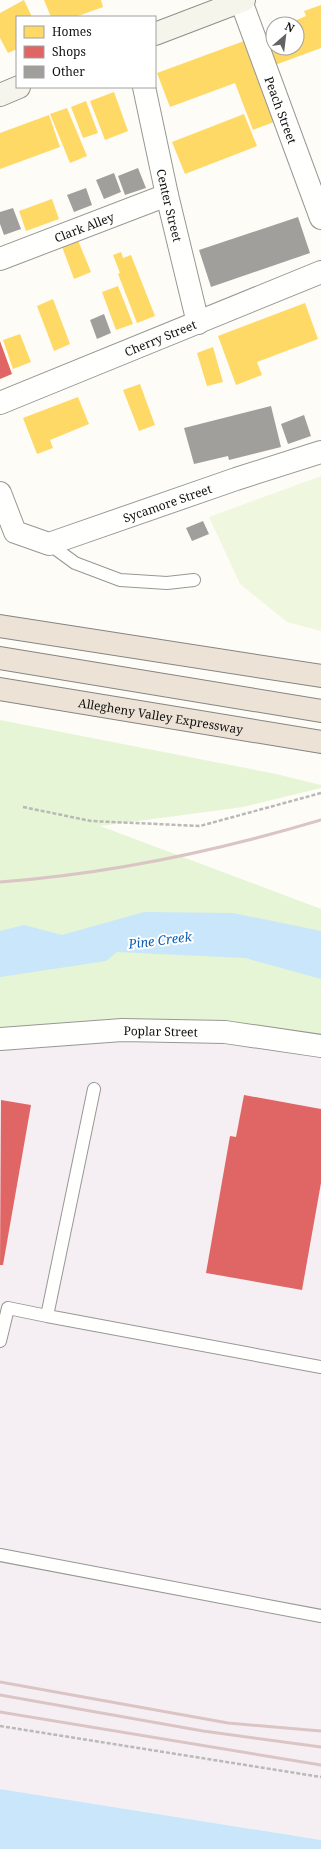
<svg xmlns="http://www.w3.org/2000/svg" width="321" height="1849" font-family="'Noto Serif',serif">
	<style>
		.industrial { fill: #f5eff3 }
		.green { fill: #e5f5d5 }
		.pitch { fill: #eff8df }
		.water { fill: #c9e6fa }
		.homes { fill: #ffd966 }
		.shops { fill: #e06666 }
		.building { fill: #a19f9c }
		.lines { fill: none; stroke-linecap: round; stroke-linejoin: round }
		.lane-casing { stroke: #979795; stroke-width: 14 }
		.street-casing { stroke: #979795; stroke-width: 24 }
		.secondary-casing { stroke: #8e8d8b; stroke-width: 24 }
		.highway-casing { stroke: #858482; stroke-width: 24 }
		.path { stroke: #b9b9b8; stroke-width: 2.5; stroke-dasharray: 4 2; stroke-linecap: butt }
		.lane { stroke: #fffffe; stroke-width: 12 }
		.street { stroke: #fffffe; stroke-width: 22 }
		.secondary { stroke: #f6f5eb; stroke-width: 22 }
		.highway { stroke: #ece2d6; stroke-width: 22 }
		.rail { stroke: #dbc5c4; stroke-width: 3 }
		.labels { text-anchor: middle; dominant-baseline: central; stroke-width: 4; stroke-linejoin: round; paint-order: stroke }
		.street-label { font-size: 12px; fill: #111; stroke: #fff }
		.water-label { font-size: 13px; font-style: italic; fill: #0b5fb2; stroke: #fff }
	</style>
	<rect width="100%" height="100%" fill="#fdfcf7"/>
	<path class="industrial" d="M0 1017 321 1032V1840L0 1789Z"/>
	<path class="green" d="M0 720 276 774 321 785V788L243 807 100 826 321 909V1046L224 1032 0 1039Z"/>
	<path class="pitch" d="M321 476V631L287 622 240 584 209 517Z"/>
	<path class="water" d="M144 912 233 913 321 931V979L245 958 117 952 106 961 0 977V931L24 925 62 935Z
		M0 1789 321 1840V1849H0Z"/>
	<path class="homes" d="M24 0 32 17H17V49L8 53 0 38V13Z
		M44 0H101L103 7 75 17H51Z
		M321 5V48L275 65 263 33 273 29V48H297V24H287L306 16 304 11Z
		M244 41 274 122 253 130 235 83 170 107 157 73Z
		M114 92 128 131 105 140 90 101Z
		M86 101 98 133 83 138 71 107Z
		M67 108 87 156 70 163 50 114Z
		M244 114 257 146 185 174 172 142Z
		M49 115 60 147 0 169V133Z
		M52 199 59 219 26 231 19 211Z
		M77 238 91 272 74 279 61 244Z
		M121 252 123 258 131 255 155 316 137 323 118 274 120 273 113 255Z
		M118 286 133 324 116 330 102 292Z
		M53 299 70 344 54 351 37 306Z
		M305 303 318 339 257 362 262 375 236 385 218 336Z
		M20 334 31 362 13 369 3 340Z
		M213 347 223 382 207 386 197 353Z
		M140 384 155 425 139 431 123 390Z
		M78 397 89 424 50 440 53 448 37 454 23 418Z"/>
	<path class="shops" d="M0 341 12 374 0 379Z
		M244 1095 321 1109V1183L302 1290 206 1273 230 1136 236 1137Z
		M1 1100 31 1105 3 1265H0Z"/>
	<path class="building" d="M138 168 146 188 125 195 118 176Z
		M114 173 121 192 104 199 96 180Z
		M86 188 92 205 74 212 67 195Z
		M13 208 21 229 4 235 0 224V212Z
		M298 217 310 253 211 287 199 250Z
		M104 314 111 333 97 339 90 320Z
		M271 406 281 447 229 460 228 456 194 464 184 428Z
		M304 415 311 436 288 444 281 424Z
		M203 521 209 534 192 541 186 528Z"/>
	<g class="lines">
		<defs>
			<path id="lane" d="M49 544 75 563 120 580 167 583 194 580
				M94 1089 47 1316 321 1367
				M0 1341 8 1308 47 1316
				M0 1555 321 1616"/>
			<g id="street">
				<path id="s1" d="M241 1 321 218"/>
				<path id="s2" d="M144 87 167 195 198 323"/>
				<path id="s3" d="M0 259 167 195"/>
				<path id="s4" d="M0 403 321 272"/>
				<path id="s5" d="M0 493 15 532 49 544 236 479 321 452"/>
				<path id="s6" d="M0 1039 122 1030 225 1032 321 1046"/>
			</g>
			<path id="secondary" d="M155 34 244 0
				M0 95 19 87"/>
			<g id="highway">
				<path d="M0 626 321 676"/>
				<path d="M0 658 321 711"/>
				<path id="s7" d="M0 689 321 742"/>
			</g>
		</defs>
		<use href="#lane" class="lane-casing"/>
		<use href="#street" class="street-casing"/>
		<use href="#secondary" class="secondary-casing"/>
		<use href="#highway" class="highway-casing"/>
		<path class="path" d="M23 807 91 821 200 826 321 793
			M0 1726 321 1777"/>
		<use href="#lane" class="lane"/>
		<use href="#street" class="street"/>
		<use href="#secondary" class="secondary"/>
		<use href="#highway" class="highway"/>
		<path class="rail" d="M0 882C108 874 217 851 321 820
			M0 1682 228 1723 321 1731
			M0 1695 203 1731 321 1747
			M0 1712 321 1765"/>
	</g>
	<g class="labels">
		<g class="street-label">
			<text stroke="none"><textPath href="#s1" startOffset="116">Peach Street</textPath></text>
			<text stroke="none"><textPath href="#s2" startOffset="121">Center Street</textPath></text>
			<text stroke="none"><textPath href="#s3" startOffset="90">Clark Alley</textPath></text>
			<text stroke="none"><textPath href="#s4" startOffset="173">Cherry Street</textPath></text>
			<text stroke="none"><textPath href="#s5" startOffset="203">Sycamore Street</textPath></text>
			<text stroke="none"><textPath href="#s7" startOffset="163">Allegheny Valley Expressway</textPath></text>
			<text stroke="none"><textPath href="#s6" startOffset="161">Poplar Street</textPath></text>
		</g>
		<g class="water-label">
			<text transform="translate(160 940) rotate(-7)">Pine Creek</text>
		</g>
	</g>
	<rect x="16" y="16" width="140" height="72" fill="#ffffff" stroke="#a0a0a0"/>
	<rect x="24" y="26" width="20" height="12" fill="#ffd966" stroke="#a0a0a0"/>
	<text x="52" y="36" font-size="12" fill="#111111">Homes</text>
	<rect x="24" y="46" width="20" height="12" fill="#e06666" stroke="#a0a0a0"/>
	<text x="52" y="56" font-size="12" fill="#111111">Shops</text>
	<rect x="24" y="66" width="20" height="12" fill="#a19f9c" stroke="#a0a0a0"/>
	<text x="52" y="76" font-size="12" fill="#111111">Other</text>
	<g transform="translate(285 36) rotate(28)"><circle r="19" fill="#ffffff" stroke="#a0a0a0"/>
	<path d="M0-3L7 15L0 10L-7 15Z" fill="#646362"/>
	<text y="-6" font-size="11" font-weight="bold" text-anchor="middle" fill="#111111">N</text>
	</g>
</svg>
